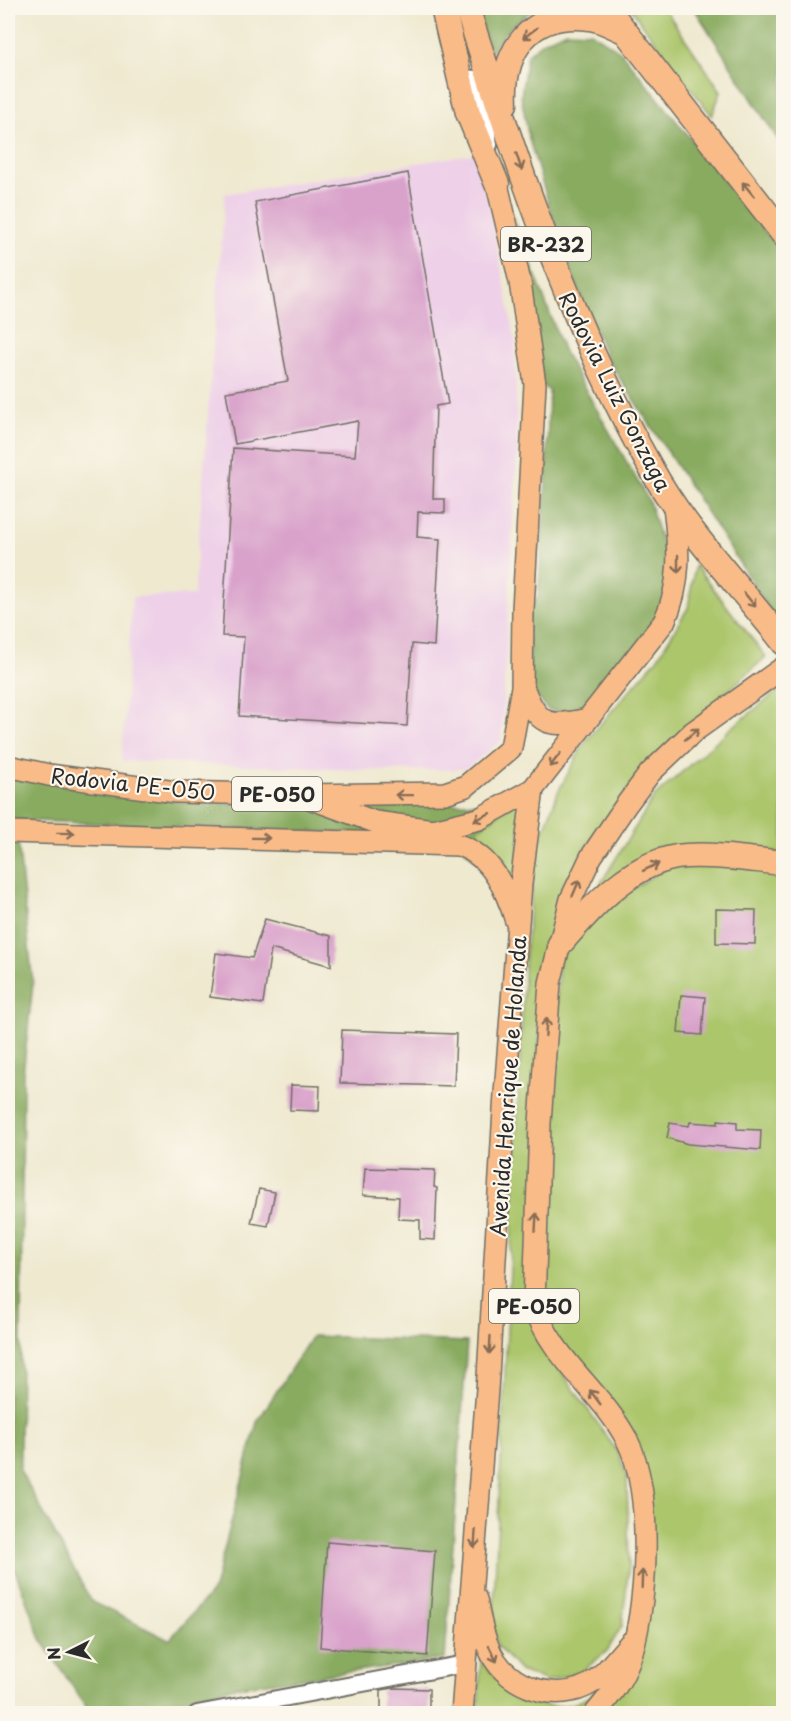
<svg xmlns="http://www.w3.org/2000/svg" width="791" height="1721" font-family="'Playpen Sans',sans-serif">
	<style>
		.built { fill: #eed0e8 }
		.green { fill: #acc66c; stroke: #6c784c; stroke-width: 1.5 }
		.forest { fill: #89ab60; stroke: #5a6b46; stroke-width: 1.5 }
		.building { fill: #d9a2cb }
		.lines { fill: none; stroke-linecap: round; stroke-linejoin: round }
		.minor-casing { stroke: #706e65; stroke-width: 20 }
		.major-casing { stroke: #706e65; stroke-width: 24 }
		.highway-casing { stroke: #706e65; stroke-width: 27 }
		.minor { stroke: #fff; stroke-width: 16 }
		.major { stroke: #f9bc89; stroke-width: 21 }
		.highway { stroke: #f9bc89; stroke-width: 24 }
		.oneway { stroke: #886c55 }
		.labels { text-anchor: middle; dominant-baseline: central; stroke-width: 4.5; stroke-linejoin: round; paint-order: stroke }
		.shield { fill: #fbf7ec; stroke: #696865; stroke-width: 1.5 }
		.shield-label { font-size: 20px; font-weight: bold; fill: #2b2b2b }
		.street-label { font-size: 21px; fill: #2b2b2b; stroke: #fbf7ec }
	</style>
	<rect width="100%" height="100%" fill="#fbf7ec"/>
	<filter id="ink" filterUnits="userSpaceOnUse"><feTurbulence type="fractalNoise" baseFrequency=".0167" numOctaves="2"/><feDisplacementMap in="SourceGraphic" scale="12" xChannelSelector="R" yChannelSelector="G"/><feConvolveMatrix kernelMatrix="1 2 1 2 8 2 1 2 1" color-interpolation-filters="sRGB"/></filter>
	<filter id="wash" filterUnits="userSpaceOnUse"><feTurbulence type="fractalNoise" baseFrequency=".008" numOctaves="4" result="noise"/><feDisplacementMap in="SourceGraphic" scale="24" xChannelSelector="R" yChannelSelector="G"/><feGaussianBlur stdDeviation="1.35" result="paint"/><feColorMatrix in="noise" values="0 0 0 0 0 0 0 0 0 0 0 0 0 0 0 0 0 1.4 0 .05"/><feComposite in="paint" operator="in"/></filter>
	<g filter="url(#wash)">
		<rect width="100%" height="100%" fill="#efe9d0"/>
		<path class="built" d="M479 153 515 339 517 452 501 741 466 769 392 771 122 761 132 597 194 595 225 194Z"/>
		<path class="green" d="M630 8H664L721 91 712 116Z
			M695 565 766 657 648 762 584 849 550 935 539 1012 545 1348 619 1454 627 1478 629 1566 622 1626 607 1651 581 1672 548 1681 520 1671 497 1646 493 1625 525 955 536 852 558 792 585 742 657 659 688 608Z
			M783 687V854L707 850 594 894 654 797 730 729Z
			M524 795 514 894 450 837 475 831Z
			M684 856 783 864V1713H594L638 1621 641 1475 538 1318 560 944 577 924Z
			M481 1659C500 1687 539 1716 576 1703 595 1696 607 1678 620 1663L606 1689 582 1713 478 1714Z"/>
		<path class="forest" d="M476 8H541C517 17 504 31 491 53Z
			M694 8H783V148Z
			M567 31 591 32 621 52 783 254V622L777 621 608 360 564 255 529 139 521 96 527 55 542 42Z
			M514 217 564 352 649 501 670 571 663 610 587 711 558 712 547 709 530 687 528 613 538 597 546 483 549 391 540 383Z
			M8 775 108 793 202 804 513 803 475 831 450 837 8 820Z
			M18 841 33 984 23 1074 20 1470 92 1602 169 1640 214 1589 257 1422 312 1336 467 1342 445 1659 222 1689 137 1713H90L41 1639 8 1552V842Z"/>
		<g id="blocks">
			<path class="building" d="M408 173 448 404 436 406 433 499H445V513L418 512 417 537 440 539 434 646 412 644 407 726 239 716 244 637 222 636 233 448 355 456 358 421 235 444 226 392 288 381 255 202Z
				M716 909 756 910 755 944 716 943Z
				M265 919 331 936V966L271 949 263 1004 210 997 216 953 252 958Z
				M681 995 705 997 702 1035 678 1033Z
				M342 1030 456 1034 454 1086 340 1083Z
				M291 1085 320 1086 319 1111 290 1110Z
				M718 1120 737 1122V1129L761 1130 760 1150 688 1144 667 1138 670 1123 689 1126 690 1122 718 1124Z
				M365 1168 435 1170 434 1187 437 1188 435 1240 420 1239V1220L398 1219 399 1197 363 1195Z
				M259 1189 275 1192 268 1226 251 1223Z
				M327 1542 435 1551 427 1656 320 1647Z
				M394 1688 429 1689V1713H381V1690Z"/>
		</g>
	</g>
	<g filter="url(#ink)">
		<use href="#blocks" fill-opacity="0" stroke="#706e65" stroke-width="1.5"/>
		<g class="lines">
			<defs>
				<path id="minor" d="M458 80C469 78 474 76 480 86L489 145
					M197 1714 465 1664"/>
				<path id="major" d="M523 687C538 726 548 728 588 719
					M8 766 49 775 176 792 301 795 375 822 433 830 479 819 533 789
					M301 795 445 793 466 786 511 748 522 687 523 610 535 384 520 282 497 184
					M8 832 458 845C491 855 506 889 516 921
					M476 1599C480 1619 484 1643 495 1660 516 1692 566 1704 597 1679 610 1668 620 1654 631 1642
					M462 1714 488 1376 505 1093 521 884 533 789 664 622C682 584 679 547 674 506
					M595 1714C608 1698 620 1684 628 1664 648 1611 654 1491 627 1440 602 1392 551 1358 534 1305L540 1123 550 983 571 899 591 857 626 805 650 773 693 732 784 667"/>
				<path id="highway" d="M443 8 468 113 497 184
					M467 8C518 166 569 324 652 470 687 533 740 586 784 643
					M607 8 784 235
					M505 104C502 50 530 10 590 18 601 19 614 27 624 31
					M560 944C591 908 633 859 686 856 718 854 752 860 784 863"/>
			</defs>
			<use href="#minor" class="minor-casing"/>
			<use href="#major" class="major-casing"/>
			<use href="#highway" class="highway-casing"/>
			<use href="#minor" class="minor"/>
			<use href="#major" class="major"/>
			<use href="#highway" class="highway"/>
		</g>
		<defs><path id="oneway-shaft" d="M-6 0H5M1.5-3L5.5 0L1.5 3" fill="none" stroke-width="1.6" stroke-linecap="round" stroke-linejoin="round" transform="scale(1.5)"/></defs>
		<g class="oneway">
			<use href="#oneway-shaft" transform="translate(530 33) rotate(143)"/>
			<use href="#oneway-shaft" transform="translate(519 162) rotate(72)"/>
			<use href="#oneway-shaft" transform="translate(748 189) rotate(-129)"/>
			<use href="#oneway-shaft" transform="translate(678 564) rotate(90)"/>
			<use href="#oneway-shaft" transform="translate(750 600) rotate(51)"/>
			<use href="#oneway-shaft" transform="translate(692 734) rotate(-39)"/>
			<use href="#oneway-shaft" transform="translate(555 760) rotate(128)"/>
			<use href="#oneway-shaft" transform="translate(404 795) rotate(-179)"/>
			<use href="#oneway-shaft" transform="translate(482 817) rotate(155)"/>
			<use href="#oneway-shaft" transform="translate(66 833) rotate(1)"/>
			<use href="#oneway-shaft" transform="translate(261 838) rotate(1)"/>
			<use href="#oneway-shaft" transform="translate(651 867) rotate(-26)"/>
			<use href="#oneway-shaft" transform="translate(576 888) rotate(-67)"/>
			<use href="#oneway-shaft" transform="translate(546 1027) rotate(-86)"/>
			<use href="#oneway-shaft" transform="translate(536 1222) rotate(-87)"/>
			<use href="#oneway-shaft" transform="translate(490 1345) rotate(93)"/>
			<use href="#oneway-shaft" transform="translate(595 1397) rotate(-127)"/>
			<use href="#oneway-shaft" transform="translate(475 1539) rotate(94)"/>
			<use href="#oneway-shaft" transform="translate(642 1579) rotate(-88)"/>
			<use href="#oneway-shaft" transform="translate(493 1654) rotate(63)"/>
		</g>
	</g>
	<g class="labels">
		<g class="shield">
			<rect x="501" y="227" width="90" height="34" rx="4.5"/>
			<rect x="232" y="777" width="90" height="34" rx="4.5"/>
			<rect x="489" y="1289" width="90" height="34" rx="4.5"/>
		</g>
		<g class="shield-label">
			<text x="546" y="244">BR-232</text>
			<text x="277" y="794">PE-050</text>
			<text x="534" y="1306">PE-050</text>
		</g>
		<g class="street-label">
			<text transform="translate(616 391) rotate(63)">Rodovia Luiz Gonzaga</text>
			<text transform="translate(133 783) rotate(6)">Rodovia PE-050</text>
			<text transform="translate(507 1086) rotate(-86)">Avenida Henrique de Holanda</text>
		</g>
	</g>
	<rect width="791" height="1721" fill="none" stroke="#fbf7ec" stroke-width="30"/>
	<g transform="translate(69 1652) rotate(264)" stroke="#fbf7ec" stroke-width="4.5" paint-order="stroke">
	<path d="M0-4.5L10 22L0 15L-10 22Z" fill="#2b2b2b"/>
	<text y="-9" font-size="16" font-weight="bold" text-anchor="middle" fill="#2b2b2b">N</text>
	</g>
</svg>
